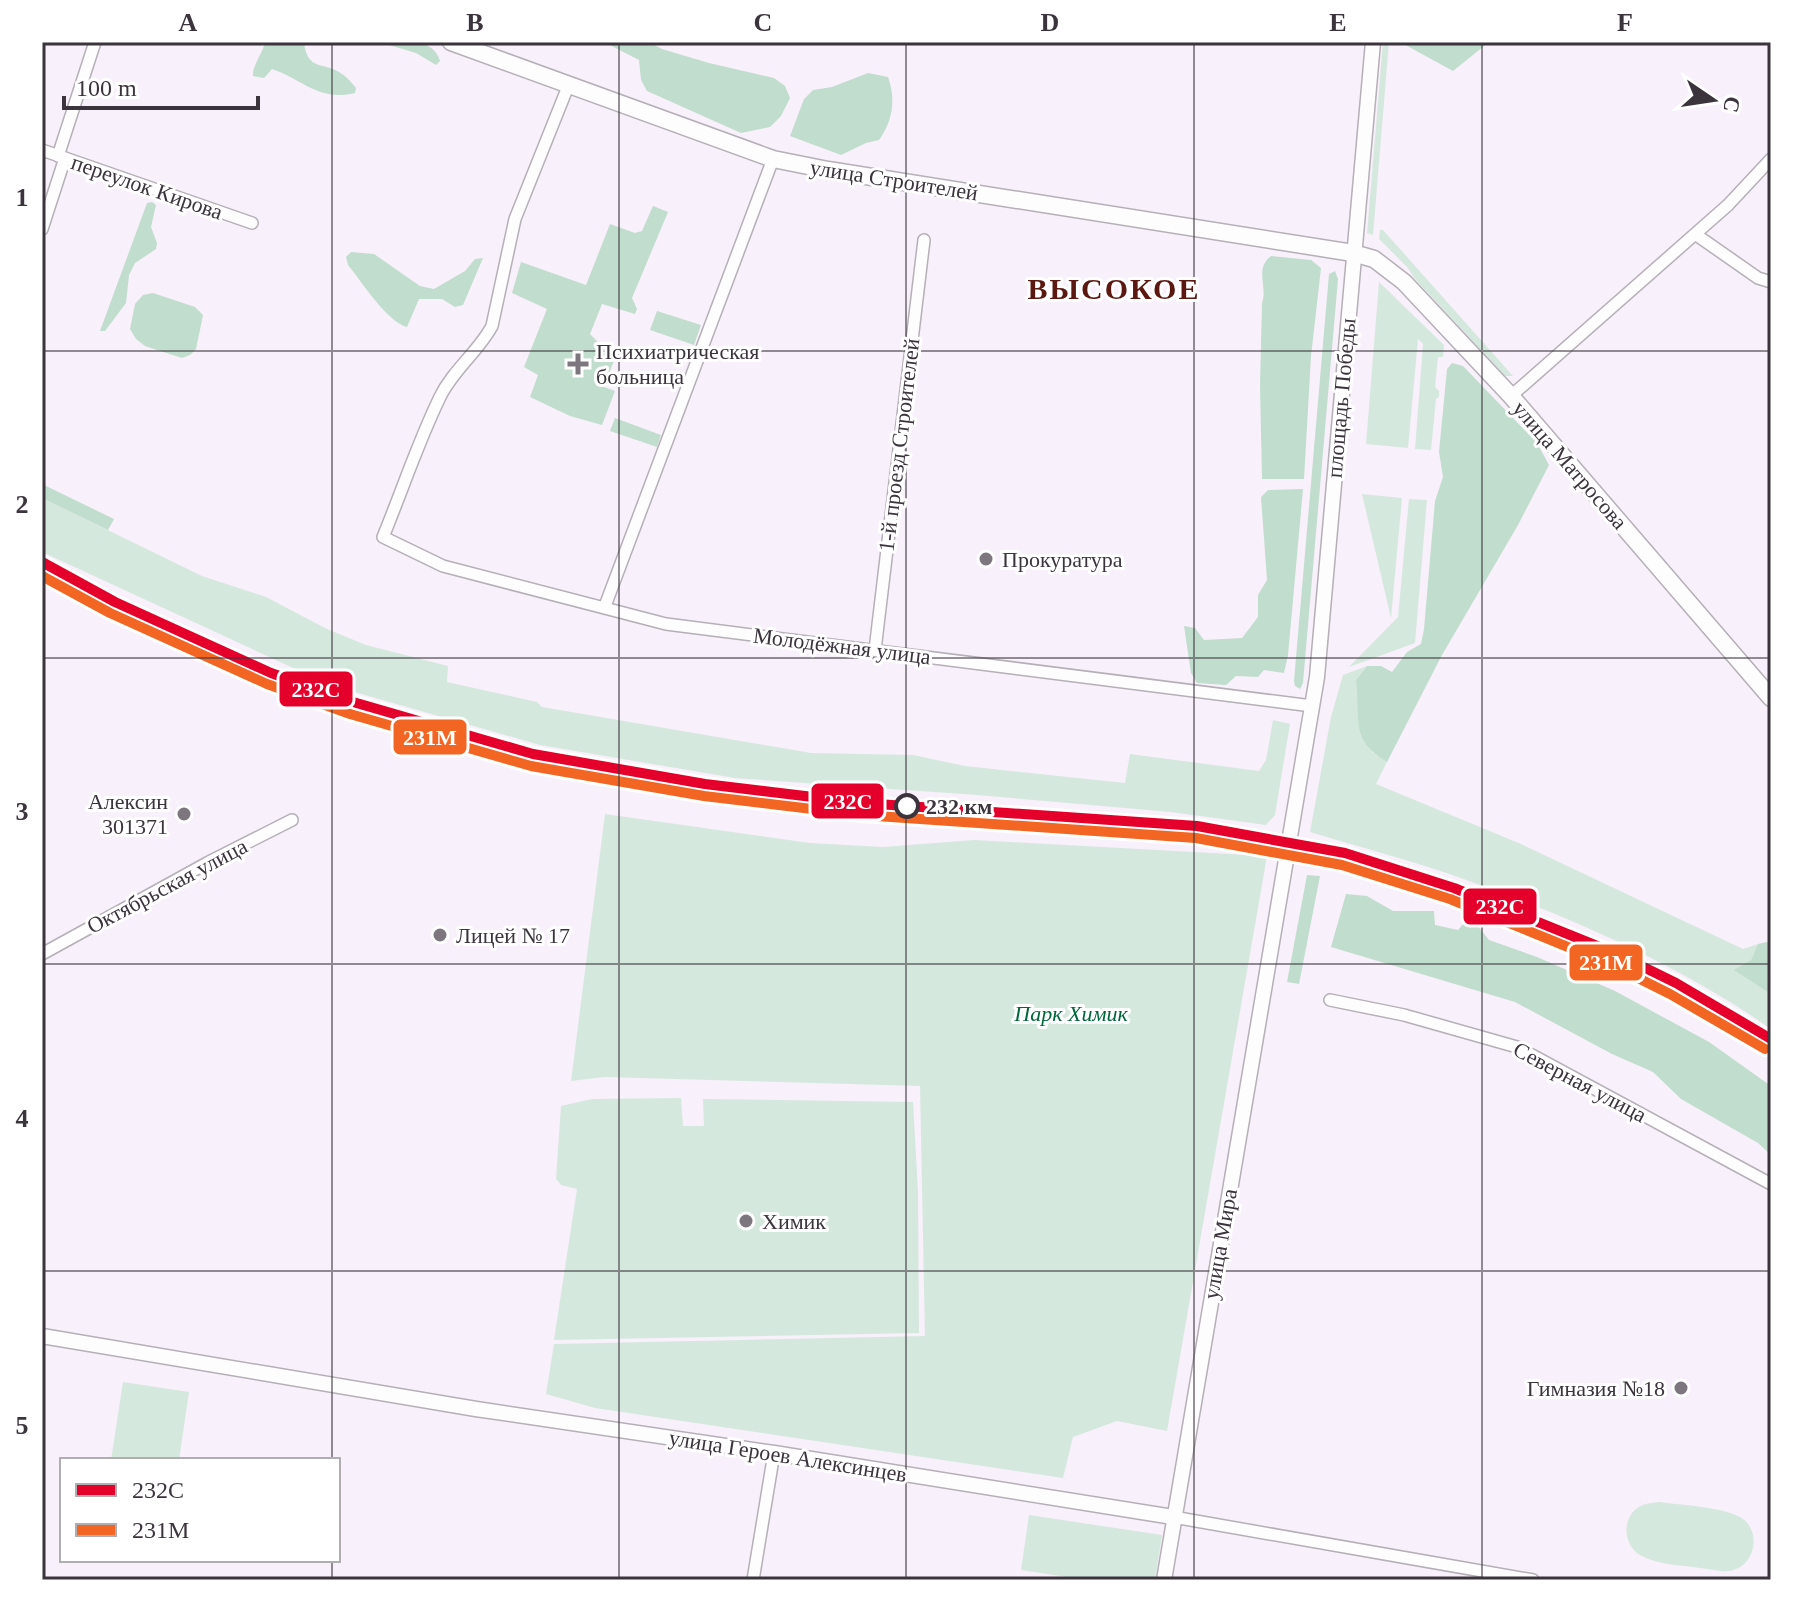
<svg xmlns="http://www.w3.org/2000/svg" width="1813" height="1622" font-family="'Times New Roman',serif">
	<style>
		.green { fill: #d5e8dd }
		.forest { fill: #c1ddcd }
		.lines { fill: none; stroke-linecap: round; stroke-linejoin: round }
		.minor-casing { stroke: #b5afb7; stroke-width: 14 }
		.tertiary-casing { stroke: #b5afb7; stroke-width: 17 }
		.secondary-casing { stroke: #b5afb7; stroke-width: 19 }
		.minor { stroke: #fefdfe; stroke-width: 11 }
		.tertiary { stroke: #fefdfe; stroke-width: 14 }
		.secondary { stroke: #fefdfe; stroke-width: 16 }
		.rail-1-casing { stroke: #fff; stroke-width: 16 }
		.rail-2-casing { stroke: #fff; stroke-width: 16 }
		.rail-1 { stroke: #e4002b; stroke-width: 10 }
		.rail-2 { stroke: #f26522; stroke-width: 10 }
		.grid { fill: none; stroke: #3b343d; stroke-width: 2; stroke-opacity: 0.55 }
		.poi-dot { fill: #7d767f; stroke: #fff; stroke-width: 3 }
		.stop-dot { fill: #fff; stroke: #3b343d; stroke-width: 4 }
		.labels { text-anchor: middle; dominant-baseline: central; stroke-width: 6; stroke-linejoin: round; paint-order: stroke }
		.street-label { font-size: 22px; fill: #3b343d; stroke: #fff }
		.poi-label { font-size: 22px; fill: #3b343d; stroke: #fff; text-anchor: start }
		.stop-label { font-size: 22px; font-weight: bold; fill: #3b343d; stroke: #fff; text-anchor: start }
		.park-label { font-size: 22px; font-style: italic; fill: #00673a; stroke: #fff }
		.district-label { font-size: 30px; font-weight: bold; letter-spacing: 2px; fill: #5b1710; stroke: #fff }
		.line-badge { stroke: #fff; stroke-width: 3 }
		.badge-label { font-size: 22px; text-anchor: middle; font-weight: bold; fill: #fff }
		.neatline { fill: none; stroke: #3b343d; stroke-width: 3 }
		.grid-label { font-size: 26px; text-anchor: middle; font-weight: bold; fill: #3b343d }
	</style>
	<rect width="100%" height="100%" fill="#f8f0fa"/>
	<path class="green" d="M1383 42H1389L1373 235 1367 233Z
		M1380 230H1383L1513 376H1505L1415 279 1408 268 1379 239Z
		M1379 282 1444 345 1443 357H1438L1435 387 1439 391V397L1436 399 1431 450 1415 449 1423 344 1418 339 1408 448 1366 444Z
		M1362 494 1402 498 1391 618Z
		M42 498 202 576 266 597 327 629 366 645 448 666 447 682 537 702 542 707 811 753 913 755 965 766 1125 783 1130 754 1259 771 1266 760 1273 720 1290 724 1275 815 1266 825 1171 812 977 795 735 778 540 745 330 685 42 552Z
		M1409 499 1427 500 1415 643 1349 667 1398 617Z
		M1367 666 1356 680 1372 752 1387 762 1376 784 1521 844 1743 949 1758 944 1751 960 1771 994V1029C1683 967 1570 917 1469 881 1417 862 1363 848 1310 832L1331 717 1343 675Z
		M605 814 810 843 883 847 974 840 1267 856 1167 1431 1117 1421 1073 1437 1063 1478 595 1408 546 1394 554 1344 925 1336 920 1086 605 1077 571 1081Z
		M681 1098 683 1126H704L703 1099 913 1102 918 1192 919 1333 554 1340 577 1189 561 1185 556 1179 561 1106 592 1099Z
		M123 1382 189 1392 179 1460H111Z
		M1659 1502C1680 1505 1727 1507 1743 1519 1760 1532 1756 1561 1736 1569 1725 1574 1711 1569 1700 1568 1681 1565 1657 1565 1640 1555 1626 1547 1622 1526 1632 1513 1639 1504 1649 1503 1659 1502Z
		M1029 1515 1162 1535 1155 1580H1087L1021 1570Z"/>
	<path class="forest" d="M265 42H304C307 72 324 61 342 74 347 77 352 83 356 88L355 93C319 102 302 79 272 69L264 78 253 76C252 66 263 53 265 42Z
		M379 42C399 42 433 36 440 61L436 65 416 53Z
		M604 42H649L662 49 709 63 774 78 785 86 790 98 781 116 770 127 741 133 647 91 641 80 639 60Z
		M1400 42H1489L1453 71Z
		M868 73 888 77C896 99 893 121 879 140L866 143 841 155 790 136 804 99 813 90 832 87Z
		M152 202 156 205 151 227 157 243 156 249 135 263 129 275 126 303 105 331H100L147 203Z
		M653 206 668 212 632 298 637 309 635 314 602 304 590 334 599 343 618 350 604 387 615 391 602 425 570 416 530 397 538 375 524 367 547 309 512 293 521 262 586 285 610 224 635 233 642 231Z
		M351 252 374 254 420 286 434 289 465 271 475 259 483 258 463 305 455 307 442 299H419L407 327C387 322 362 282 348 265L346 257Z
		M1271 256 1311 260 1321 268 1311 356 1304 479H1262L1260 386 1262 303C1268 287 1254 269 1271 256Z
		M1335 271 1338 279 1303 683 1300 689 1295 686 1294 681 1329 274Z
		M153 293 195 307 203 315 196 349 190 355 182 358 145 346 136 339 130 329 135 304 143 295Z
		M657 311 701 325 694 345 650 330Z
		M1452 363 1463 366 1537 443 1549 465 1518 525 1442 655 1387 762C1349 739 1361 719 1356 680L1367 666H1381L1392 672 1407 652 1421 644 1424 629 1435 501 1443 477 1439 452 1447 369Z
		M615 418 661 435 657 447 610 431Z
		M42 484 114 519 108 530 42 498Z
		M1303 489 1288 655 1284 673 1264 670 1258 677 1236 676 1226 685 1197 683 1191 673 1184 626 1195 628 1204 640 1242 638 1258 617V595L1267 580 1261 497 1268 490Z
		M1307 875 1320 876 1299 984 1287 982Z
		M1346 894 1367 896 1393 911H1434L1435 925 1458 930 1464 923 1477 925 1489 940 1537 957 1615 991 1709 1042 1771 1086V1155L1758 1143 1681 1099 1653 1072 1612 1054 1515 1002 1331 947Z
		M1771 941V994L1734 970 1751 960 1758 944Z"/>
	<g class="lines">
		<defs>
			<path id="minor" d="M569 84 515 219 492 326C478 352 453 370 440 397 418 442 402 491 383 537L443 566 666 624 1312 706
				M42 150 252 223
				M58 156 95 42
				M42 229 65 158
				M1695 234 1758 278 1771 282
				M1511 396 1728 205 1771 159
				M605 606 773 159
				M875 650 924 240
				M42 954 209 862 292 820
				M1330 1000 1404 1015 1517 1047 1771 1184
				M1173 1517 1533 1580
				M753 1580 774 1453"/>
			<path id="tertiary" d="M42 1336 476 1409 774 1453 1173 1517
				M1164 1580 1317 677 1373 42"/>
			<path id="secondary" d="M451 42 773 159 828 170 1353 253 1374 259 1404 282 1511 396 1771 698"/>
		</defs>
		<use href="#minor" class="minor-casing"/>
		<use href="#tertiary" class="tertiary-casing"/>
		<use href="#secondary" class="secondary-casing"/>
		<use href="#minor" class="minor"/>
		<use href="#tertiary" class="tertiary"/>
		<use href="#secondary" class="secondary"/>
		<defs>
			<path id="rail-1" d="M42 562 115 602 271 673 353 702 533 754 705 784 863 803 1197 826 1345 853 1454 888 1617 954 1676 983 1771 1039"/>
			<path id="rail-2" d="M42 576 110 613 267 684 350 714 531 766 704 796 862 815 1196 838 1342 865 1450 899 1612 965 1670 994 1765 1049"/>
		</defs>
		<use href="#rail-1" class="rail-1-casing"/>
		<use href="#rail-2" class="rail-2-casing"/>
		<use href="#rail-1" class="rail-1"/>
		<use href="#rail-2" class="rail-2"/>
	</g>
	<path class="grid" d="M332 42V1460M619 42V1580M906 42V1580M1194 42V1580M1482 42V1580M42 351H1771M42 658H1771M42 964H1771M42 1271H1771M332 1560V1580"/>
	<g class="poi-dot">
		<path d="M574 352h8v8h8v8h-8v8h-8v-8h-8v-8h8z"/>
		<circle cx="986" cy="559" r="8"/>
		<circle cx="184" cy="814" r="8"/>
		<circle cx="440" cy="935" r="8"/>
		<circle cx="746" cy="1221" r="8"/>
		<circle cx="1681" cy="1388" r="8"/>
	</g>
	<circle class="stop-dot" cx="907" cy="806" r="11"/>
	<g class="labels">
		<g class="street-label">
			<text transform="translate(894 180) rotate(9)">улица Строителей</text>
			<text transform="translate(147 187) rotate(19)">переулок Кирова</text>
			<text transform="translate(1341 398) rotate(-85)">площадь Победы</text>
			<text transform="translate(899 445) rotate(-83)">1-й проезд Строителей</text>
			<text transform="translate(1570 465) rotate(49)">улица Матросова</text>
			<text transform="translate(842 646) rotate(7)">Молодёжная улица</text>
			<text transform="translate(167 886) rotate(-28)">Октябрьская улица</text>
			<text transform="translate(1580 1082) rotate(28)">Северная улица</text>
			<text transform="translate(1220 1244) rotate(-80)">улица Мира</text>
			<text transform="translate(788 1456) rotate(9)">улица Героев Алексинцев</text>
		</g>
		<g class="poi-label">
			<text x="596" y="351">Психиатрическая<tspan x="596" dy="25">больница</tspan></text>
			<text x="1002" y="559">Прокуратура</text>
			<text x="168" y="801" text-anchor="end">Алексин<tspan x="168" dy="25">301371</tspan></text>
			<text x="456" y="935">Лицей № 17</text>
			<text x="762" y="1221">Химик</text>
			<text x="1665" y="1388" text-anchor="end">Гимназия №18</text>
		</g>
		<g class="stop-label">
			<text x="926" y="806">232 км</text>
		</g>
		<g class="park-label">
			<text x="1071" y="1013">Парк Химик</text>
		</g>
		<g class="district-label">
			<text x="1114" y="288">ВЫСОКОЕ</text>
		</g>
	</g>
	<g class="line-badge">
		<rect x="278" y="670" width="76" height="38" rx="8" fill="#e4002b"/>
		<rect x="392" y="718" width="76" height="38" rx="8" fill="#f26522"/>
		<rect x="810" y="782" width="75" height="38" rx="8" fill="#e4002b"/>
		<rect x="1462" y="887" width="76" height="39" rx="8" fill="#e4002b"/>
		<rect x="1568" y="943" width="76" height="39" rx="8" fill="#f26522"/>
	</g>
	<g class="badge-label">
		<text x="316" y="697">232C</text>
		<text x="430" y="745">231М</text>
		<text x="848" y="809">232C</text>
		<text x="1500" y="914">232C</text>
		<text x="1606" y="970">231М</text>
	</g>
	<rect width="1813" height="1622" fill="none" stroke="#ffffff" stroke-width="88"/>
	<rect x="60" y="1458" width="280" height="104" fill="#ffffff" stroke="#b1aeb1" stroke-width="2"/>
	<rect x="76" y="1484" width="40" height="12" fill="#e4002b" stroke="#b1aeb1" stroke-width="2"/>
	<text x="132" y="1498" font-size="24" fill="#3b343d">232C</text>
	<rect x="76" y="1524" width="40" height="12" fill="#f26522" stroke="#b1aeb1" stroke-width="2"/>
	<text x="132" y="1538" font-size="24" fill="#3b343d">231М</text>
	<g transform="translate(1713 100) rotate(103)" stroke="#ffffff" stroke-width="6" paint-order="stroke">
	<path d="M0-6L14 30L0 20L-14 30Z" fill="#3b343d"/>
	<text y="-12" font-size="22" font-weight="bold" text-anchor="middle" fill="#3b343d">С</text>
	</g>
	<path d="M64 96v12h194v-12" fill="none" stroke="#3b343d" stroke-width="4"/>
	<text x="76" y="96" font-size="24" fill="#3b343d" stroke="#ffffff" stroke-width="6" paint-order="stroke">100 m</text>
	<rect x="44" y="44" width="1725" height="1534" class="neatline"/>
	<g class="grid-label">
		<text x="188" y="31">A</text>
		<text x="475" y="31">B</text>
		<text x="763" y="31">C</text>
		<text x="1050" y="31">D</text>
		<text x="1338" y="31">E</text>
		<text x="1625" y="31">F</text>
		<text x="22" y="206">1</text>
		<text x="22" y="513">2</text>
		<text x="22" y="820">3</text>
		<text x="22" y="1127">4</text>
		<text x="22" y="1434">5</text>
	</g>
</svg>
